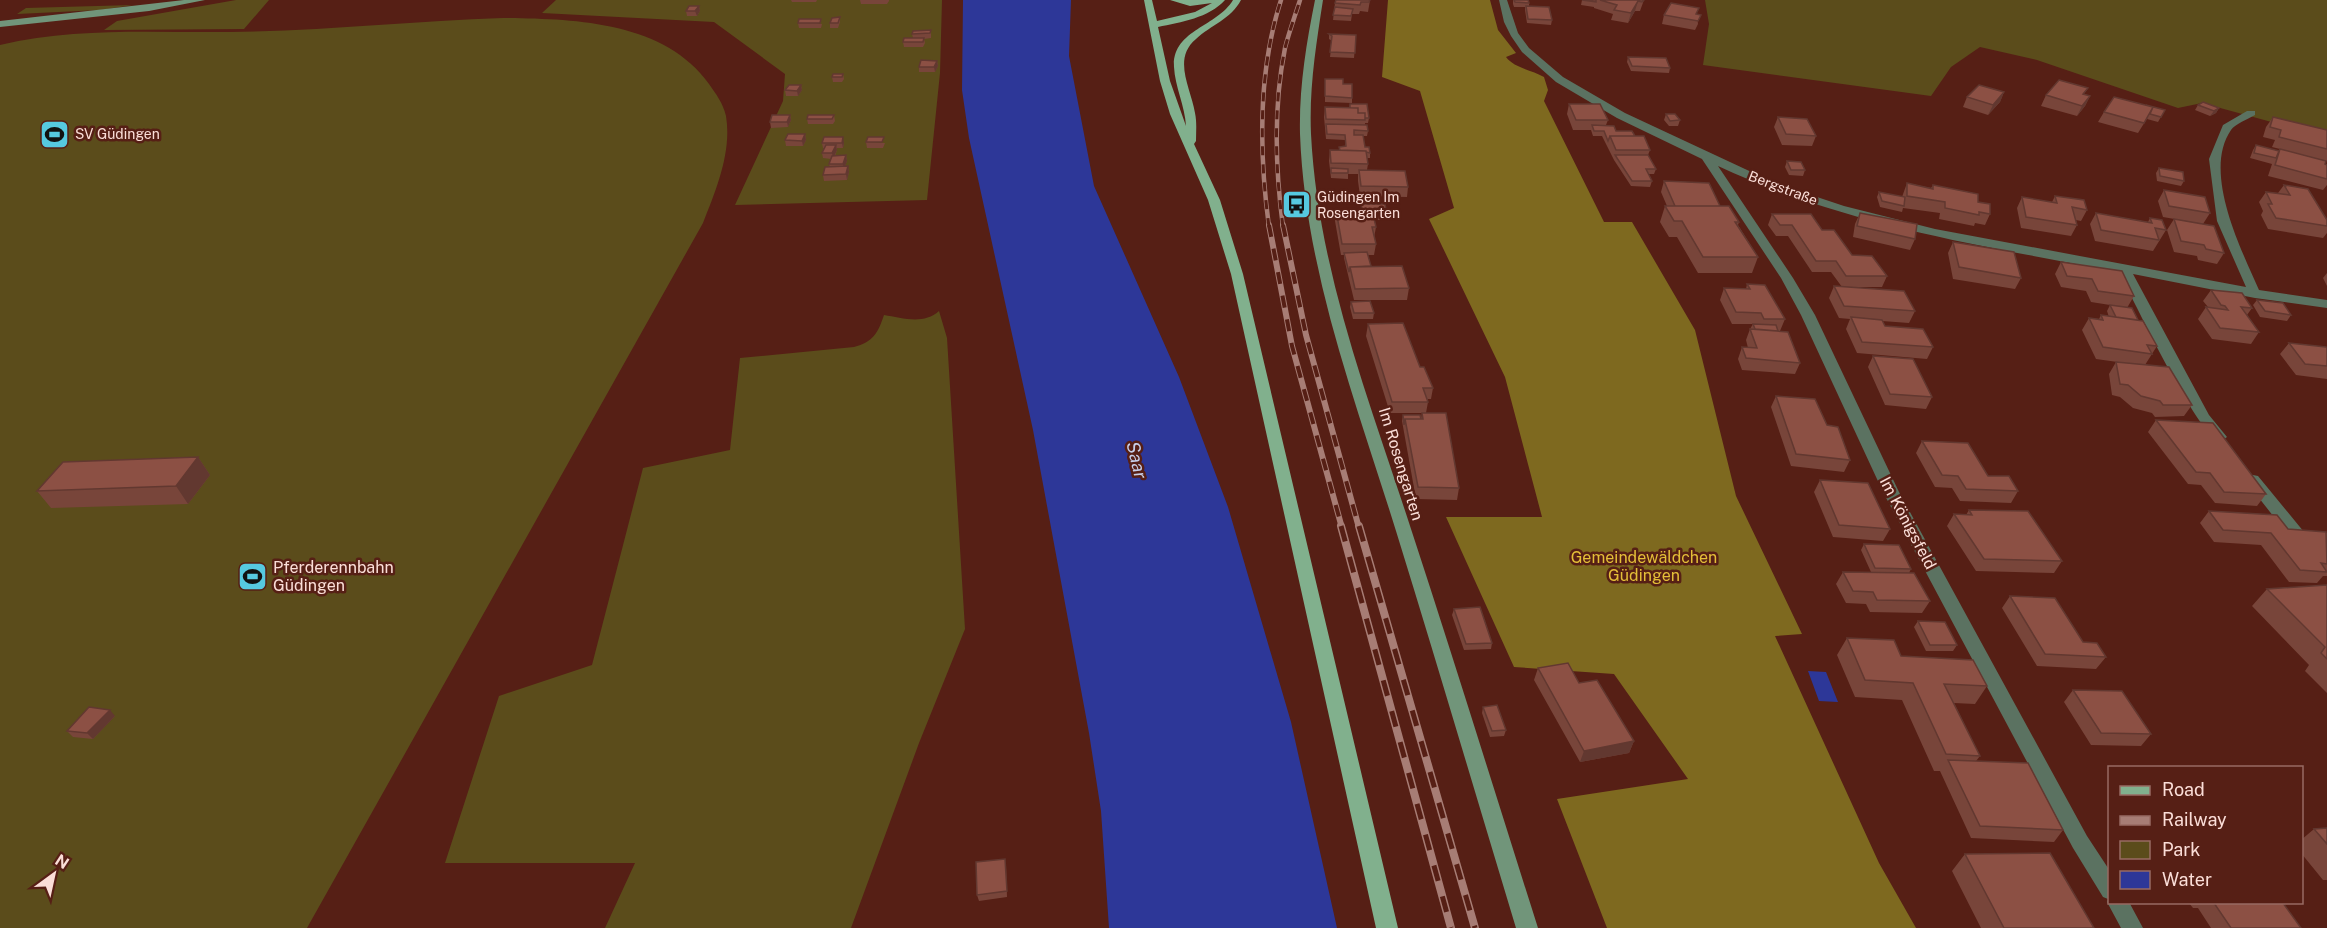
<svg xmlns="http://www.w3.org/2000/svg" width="2327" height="928" font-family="'Public Sans',sans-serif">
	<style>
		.green { fill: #5b4c1b }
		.forest { fill: #7e691f }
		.water { fill: #2d3798 }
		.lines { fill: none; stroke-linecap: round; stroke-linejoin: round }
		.street { fill: #5b7261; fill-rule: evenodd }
		.secondary { fill: #71957a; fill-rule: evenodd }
		.primary { fill: #81b08d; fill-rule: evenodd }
		.rail-far2-casing { stroke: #a77d75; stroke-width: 4.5 }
		.rail-far1-casing { stroke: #a77d75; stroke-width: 6 }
		.rail-casing { stroke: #a77d75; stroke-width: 8 }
		.rail-far2 { stroke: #561f15; stroke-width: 3; stroke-dasharray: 9; stroke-linecap: butt }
		.rail-far1 { stroke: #561f15; stroke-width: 4; stroke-dasharray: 12; stroke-linecap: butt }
		.rail { stroke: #561f15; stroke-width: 5; stroke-dasharray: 16; stroke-linecap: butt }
		.wall { fill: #78453a }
		.shaded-wall { fill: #623830 }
		.building { fill: #8c5044; stroke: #623830; stroke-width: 1.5 }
		.labels { text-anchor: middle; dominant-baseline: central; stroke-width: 5; stroke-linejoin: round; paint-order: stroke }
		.far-poi-label { font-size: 14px; fill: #fbded8; stroke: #561f15; text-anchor: start }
		.far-street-label { font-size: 14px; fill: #fbded8; stroke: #561f15 }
		.street-label { font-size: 16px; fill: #fbded8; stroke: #561f15 }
		.park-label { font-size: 16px; fill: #e4bf38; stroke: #561f15 }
		.poi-label { font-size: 16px; fill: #fbded8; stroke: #561f15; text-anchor: start }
		.water-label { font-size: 18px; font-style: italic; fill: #c7cfe9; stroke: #561f15 }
	</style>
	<rect width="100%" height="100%" fill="#561f15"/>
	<path class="green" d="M236 0H269L244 29 104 30 117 21Z
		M556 0H942L940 73 927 200 735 205 783 101 785 74 714 22 542 13Z
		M1705 0H2327V137L2202 103 2178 108 2037 60 1980 47 1951 67 1931 96 1703 65 1709 24Z
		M133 5 100 10 17 14 26 8Z
		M503 18C574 19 664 21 709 84 716 94 723 103 726 116 732 152 716 190 703 223L307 928H0V45C77 27 152 33 231 32 321 31 412 21 503 18Z
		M939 311 947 338 965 629 919 743 851 928H605L635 863H445L499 696 592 665 643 468 730 450 740 358 854 347C873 342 878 333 884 315 902 318 924 325 939 311Z"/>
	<path class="forest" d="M1388 0H1490L1498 30 1516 53 1506 57C1514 68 1532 70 1544 77L1548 90 1544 101 1604 222H1632L1695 330 1736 496 1802 634 1775 636 1879 863 1916 928H1607L1557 799 1688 779 1614 674 1514 667 1446 517H1542L1505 377 1429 219 1454 208 1420 91 1382 77Z"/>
	<path class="water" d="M963 0H1071L1069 56 1094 186 1179 377 1228 507 1291 722 1337 928H1109L1101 811 1089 733 1033 430 969 138 962 90Z
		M1808 671 1826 672 1838 702 1819 701Z"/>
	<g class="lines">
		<path class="street" d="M1499 0H1507L1518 33 1529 48 1563 77 1625 113 1775 183 1844 206 1935 229 2246 287 2217 221 2209 159 2223 125 2247 111H2255V115C2248 119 2235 124 2231 130 2202 172 2241 249 2259 290L2327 300V308L2255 298 2133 274 2209 415 2227 437 2220 442C2198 436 2133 299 2119 272 1983 246 1845 225 1718 166L1793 278 1815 315 1899 492 2087 836 2110 871V902H2129L2143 928H2121L2107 902 2108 899 2103 897 2073 848 1883 492 1801 315 1781 278 1702 159 1617 118 1556 82 1522 52 1511 36 1504 22Z
			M2253 475 2258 476 2304 532 2306 536 2304 540H2292L2248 484 2245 480Z"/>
		<path class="secondary" d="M184 0H205L149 11 0 27V21Z
			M1315 0H1323C1316 45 1309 89 1311 134 1318 272 1370 402 1412 532 1455 663 1496 796 1538 928H1516C1476 796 1437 663 1396 531 1356 402 1305 271 1300 134 1299 88 1306 45 1315 0Z"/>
		<path class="primary" d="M1144 0H1152L1157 21 1195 12 1212 3 1190 6 1170 0H1225C1209 18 1181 22 1158 27L1170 81 1186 126C1185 106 1175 87 1174 67 1172 30 1217 27 1233 0H1241C1231 19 1211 25 1196 39 1172 59 1191 88 1195 113 1197 122 1196 132 1196 141L1194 144 1220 200 1243 274 1398 928H1376L1231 274 1208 200 1170 114 1160 81Z"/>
		<defs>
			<path id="rail-far2" d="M1269 227C1259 153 1258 71 1281 0
				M1283 227C1275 167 1273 108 1285 48 1289 32 1295 16 1300 0"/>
			<path id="rail-far1" d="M1269 225 1292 346 1342 528
				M1283 225 1306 335 1359 528"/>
			<path id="rail" d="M1341 526 1451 928
				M1359 526 1475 928"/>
		</defs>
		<use href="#rail-far2" class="rail-far2-casing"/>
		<use href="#rail-far1" class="rail-far1-casing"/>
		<use href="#rail" class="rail-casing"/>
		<use href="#rail-far2" class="rail-far2"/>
		<use href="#rail-far1" class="rail-far1"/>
		<use href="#rail" class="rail"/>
	</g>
	<path class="wall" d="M791 0H817L816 2H792Z
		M860 0H889V1L887 4H861Z
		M1370 0 1368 12 1360 11 1359 14H1352L1351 21 1333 20 1335 3Z
		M1513 0H1528L1529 3V6L1552 20 1551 25 1527 23 1525 10V7H1514L1513 4Z
		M1582 0H1644L1640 11H1635L1628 23 1611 20 1613 14 1594 8V7L1581 5Z
		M699 6 700 11 697 16H687L686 11Z
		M1697 14 1698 24 1695 30 1662 24 1664 15Z
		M840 17V22L838 28H830V23Z
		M799 19 822 24 821 28H799L798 23Z
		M931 30V38L924 39 925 43 923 47H904L903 42 913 38 912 34Z
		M1329 34 1356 35 1354 58 1330 57 1332 41 1329 39Z
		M1628 57 1670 68 1669 73 1631 71 1627 62Z
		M937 61 938 66 935 72H919V67Z
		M843 74 844 79 842 82H833L832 77Z
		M1325 84H1343L1352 98V103L1325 102Z
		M801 85 802 90 798 96H786L785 90Z
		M2088 88 2084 94 2090 96 2085 106 2077 116 2041 106 2046 95Z
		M2004 92 2000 102 1988 115 1963 107 1967 97Z
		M1350 104 1369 118 1368 123H1365V125L1368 131 1367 136H1363L1365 147 1370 153V158H1367L1368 164 1367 170 1408 187 1407 197 1360 196 1358 181V174H1348V179L1331 178 1329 161 1330 150H1339V147L1345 146V140L1326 139 1324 117 1325 107 1349 108Z
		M1569 104 1608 120 1606 125 1616 131 1635 136 1650 150 1648 155 1656 169 1654 174H1648L1652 181 1650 187 1631 186 1614 160 1602 136H1593L1591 130H1573L1567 114Z
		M2198 105 2219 108 2216 113 2210 116 2195 110Z
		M2165 110 2158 122 2147 119 2148 117 2138 133 2098 122 2104 112Z
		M1666 114 1680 120 1678 126H1669L1664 120Z
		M790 115 791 120 788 127 771 128 770 122Z
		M834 115 835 121 833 124H808L807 119Z
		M1778 117 1816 136 1812 146 1782 145 1774 127Z
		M2273 117 2327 130V161L2286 151 2327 165V185L2323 190 2268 176 2272 164 2250 158 2253 150 2256 145 2279 151 2280 149 2272 147 2275 140 2263 137 2266 127Z
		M805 134 806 140 803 146H786L785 140Z
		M866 142 885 143 883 148H867Z
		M822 143H844L843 148H837V150L835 156 846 155 847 161 845 166H848L849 172 847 180 824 181 823 175 830 167 829 164 831 159 823 158 822 153 824 148H823Z
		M1787 161 1805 170 1803 176 1789 175 1785 167Z
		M2159 168 2184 181 2181 186 2157 181 2156 173Z
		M1664 181 1720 206 1739 222 1738 225 1758 257 1752 273H1698L1677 237H1669L1660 222 1665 206H1667L1661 192Z
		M1907 183 1931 188 1933 185 1978 202 1990 214 1985 225 1975 223 1974 226 1939 219 1940 213 1903 208 1902 212 1880 207 1877 197 1879 192 1902 197Z
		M2284 185 2327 220V233L2323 238 2268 229 2261 215 2263 211 2259 202 2266 192 2278 193Z
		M2164 190 2210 213 2203 224 2163 217 2158 201Z
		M2055 196 2087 210 2081 221 2076 220 2077 225 2071 236 2021 228 2017 208 2022 197 2052 202Z
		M1361 204 1387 215 1386 220H1374L1376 227 1374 238 1376 244 1374 255H1368L1371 266 1409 288 1407 300H1354L1344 258V255H1341L1335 221 1336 210H1361Z
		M1860 213 1915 239 1910 250 1853 237 1855 224Z
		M2096 213 2148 222 2150 218 2166 230 2153 251 2095 241 2090 224Z
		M1772 214 1822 230 1852 255 1887 276 1882 287H1845L1915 311 1909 323 1882 321 1885 326 1933 347 1927 359 1857 353 1846 329 1850 319 1839 318 1829 298 1834 286 1842 287 1831 272H1812L1788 236H1776L1768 225Z
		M2174 219 2224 253 2217 264 2198 260 2197 256 2174 252 2167 230Z
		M1953 242 2021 278 2015 289 1953 279 1948 253Z
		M2061 262 2134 296 2127 308 2157 346 2145 365 2192 405 2184 416 2155 417 2152 413 2133 408 2120 397 2112 395 2109 374 2116 362 2132 364 2096 359 2082 330 2089 318 2099 319 2101 315 2109 317 2107 311 2110 305 2091 302 2086 291 2061 287 2055 274Z
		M2327 273V286L2323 278Z
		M1747 284 1785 319 1780 331H1778L1800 363 1795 374 1742 370 1738 359 1742 347 1748 348 1746 340 1750 329 1753 324H1757H1732L1720 300 1724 288 1746 289Z
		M2211 290 2252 308 2247 315 2259 332 2251 344 2212 339 2198 319 2206 307H2208L2203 301Z
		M2257 300 2291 315 2287 321 2260 317 2253 305Z
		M1351 302 1374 313 1373 319H1353L1350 307Z
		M1368 324 1420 367 1433 388 1431 399H1428V402L1426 413 1459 488 1457 500 1416 499 1402 421 1403 415 1421 419 1422 413H1390L1366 336Z
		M2289 343 2327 348V379L2296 375 2280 354Z
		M1873 356 1932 397 1926 409 1885 405 1868 367Z
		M1776 396 1827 425 1850 460 1844 472 1791 466 1771 407Z
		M2156 420 2266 494 2257 506 2215 503 2201 485 2188 484 2148 432Z
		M1922 441 2018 491 2011 503 1960 501 1952 488 1935 487 1916 453Z
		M198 457 210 475 188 504 51 508 37 491Z
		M1820 480 1890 529 1883 541 1833 537 1814 492Z
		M1969 510 2062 561 2054 573 1976 571 1947 526 1954 514 1966 515Z
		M2209 511 2288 529 2327 533V576H2323L2317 583 2289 582 2261 545 2214 542 2200 523Z
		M1864 544 1911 569 1909 573 1930 601 1922 613 1870 612 1866 604 1846 603 1836 584 1843 572H1871L1861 550Z
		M2327 585V693L2305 671 2309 665 2252 606 2267 589Z
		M2010 596 2083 642 2106 657 2096 669 2037 666 2002 608Z
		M1454 609 1492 643 1491 649 1464 650 1452 615Z
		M1918 621 1957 645 1953 651H1926L1914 627Z
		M1847 638 1987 686 1975 704 1954 703 1980 756 1976 761 2063 830 2054 842 1971 838 1940 771H1934L1902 700 1855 697 1837 655Z
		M1538 668 1634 741 1629 753 1580 762 1534 680Z
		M2073 690 2151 734 2141 746 2091 745 2064 702Z
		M1483 707 1506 730 1504 736 1490 737 1482 713Z
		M115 716 93 739 73 737 67 731Z
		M2327 828V880H2323L2301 853V840L2314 829Z
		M1965 854 2094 928H1981L1952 871Z
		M1006 865 1007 897 979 901 977 895Z
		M2189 903H2283L2301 928H2211L2198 908H2193Z"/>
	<path class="shaded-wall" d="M1638 1 1635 11 1628 23 1631 13Z
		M699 6 700 11 697 16 695 11Z
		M937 61 938 66 935 72 934 67Z
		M801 85 802 90 798 96 797 91Z
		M2004 92 2000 102 1988 115 1993 105Z
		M2090 96 2085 106 2077 116 2082 106Z
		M2219 108 2216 113 2210 116 2214 111Z
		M790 115 791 120 788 127 787 122Z
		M805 134 806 140 803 146 802 141Z
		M843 137 844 143 843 148 842 143Z
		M836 145 837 150 833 159 832 153Z
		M846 155 847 161 844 169 843 164Z
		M848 166 849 172 847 180 846 174Z
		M198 457 210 475 188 504 176 486Z
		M110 710 115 716 93 739 87 733Z
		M1634 741 1629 753 1580 762 1584 751Z"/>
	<path class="building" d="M1336 0H1370L1369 2H1361L1360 5 1335 3Z
		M1514 0H1528L1529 3 1515 2Z
		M1582 0H1596V2Z
		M1600 0H1644L1642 2 1638 1 1631 13 1614 10 1617 5Z
		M1671 3 1699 8 1696 14 1701 15 1698 21 1664 15Z
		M689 6H699L695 11H686Z
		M1526 6 1549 7 1552 20 1528 19Z
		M1335 7 1353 9 1351 16 1333 15Z
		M840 17 838 23H830L832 18Z
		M799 19H821L820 23H798Z
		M931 30 930 33 912 34 913 31Z
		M1329 34 1356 35 1355 53 1330 52 1332 36Z
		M904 38H924L923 42H903Z
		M1628 57 1666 58 1670 68 1632 66Z
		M921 60 937 61 934 67H919Z
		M833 74H843L842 77H832Z
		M1325 79H1343V84H1352V98L1325 96Z
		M2059 80 2088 88 2083 94 2090 96 2082 106 2046 95Z
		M789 85H801L797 91 785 90Z
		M1979 85 2004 92 1993 105 1967 97Z
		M2114 97 2153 107 2144 123 2104 112Z
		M2203 102 2219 108 2214 111 2198 105Z
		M1350 104H1367L1369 118H1365V113H1358V108H1350Z
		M1569 104H1600L1608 120H1576Z
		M2146 105 2165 110 2161 117 2150 114 2153 107Z
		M1325 107 1358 108V113H1365V120L1326 119Z
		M1666 114H1675L1680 120 1670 121Z
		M772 115H790L787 122H770Z
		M808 115H834L832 119H807Z
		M1778 117 1807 119 1816 136 1786 134Z
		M2273 117 2327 130V149L2279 137 2281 130 2270 127Z
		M1326 124 1367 125 1368 131 1354 130V135H1363L1365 147H1369L1370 153 1366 152V151L1340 150 1339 147 1346 146 1345 135 1327 134Z
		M1592 125 1614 126 1616 131H1632L1635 136H1610L1608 141 1604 131H1594Z
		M788 134H805L802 141 785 140Z
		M1610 136H1644L1650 150H1616Z
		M824 137H843L842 143H822Z
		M868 137H884L882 142H866Z
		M826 145H836L832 153H822Z
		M2256 145 2279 151 2276 158 2254 153Z
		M2280 149 2326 161 2325 164 2327 165V179L2275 165Z
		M1330 150 1366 151 1368 164 1331 163Z
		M846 155 843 164H829L832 156Z
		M1615 155H1648L1656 169H1646L1652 181H1632Z
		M1787 161 1801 162 1805 170H1791Z
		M848 166 846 174 823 175 825 167Z
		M1331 168 1348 169V173H1331Z
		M2159 168 2183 172 2184 181 2160 176Z
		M1359 170 1405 171 1408 187 1361 186Z
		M1664 181 1709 183 1720 206H1675Z
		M1907 183 1933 189V185L1978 194V202L1990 204V214L1979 212V215L1945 208V202L1907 196Z
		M2284 185 2308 189 2327 220V226L2276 218 2268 204H2272L2266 192 2290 195Z
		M2164 190 2205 197 2210 213 2169 206Z
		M1879 192 1905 197 1904 206 1882 201Z
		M2055 196 2084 200 2087 210 2072 207 2077 225 2026 217 2022 197 2057 203Z
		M1361 204H1385L1387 215 1373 214 1372 210H1362Z
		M1665 206H1729L1739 222H1735L1758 257H1703L1682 221H1674Z
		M1336 210H1372L1376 227H1372L1376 244H1342Z
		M1860 213 1917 224 1915 239 1857 226Z
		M2096 213 2152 223 2150 218 2162 220 2166 230 2155 228 2159 240 2101 230Z
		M1772 214H1811L1822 230H1834L1852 255 1872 256 1887 276H1846L1836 261H1816L1792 225H1780Z
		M2174 219 2214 226 2224 253 2206 249 2204 245 2181 241Z
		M1953 242 2014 252 2021 278 1959 267Z
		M1367 252 1371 266 1350 267 1349 272 1344 253Z
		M2061 262 2122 271 2134 296 2098 291 2092 279 2067 276Z
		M1402 266 1409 288 1355 289 1350 267Z
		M1747 284 1765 285 1785 319H1764L1761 313 1736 312 1724 288 1750 289Z
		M1834 286 1904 291 1915 311 1844 306Z
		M2211 290 2242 293 2252 308 2241 307 2259 332 2220 328 2206 307 2228 310 2225 306 2221 305Z
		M2257 300 2283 303 2291 315 2265 311Z
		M1370 301 1374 313H1354L1351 302Z
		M2110 305 2132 308 2138 320 2116 317Z
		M2101 315 2143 321 2157 346 2147 345 2152 354 2103 347 2089 318 2103 320Z
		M1851 317 1882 320 1885 326 1923 329 1933 347 1862 342Z
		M1403 323 1420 367H1424L1433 388H1423L1428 402H1392L1368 324Z
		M1753 324 1776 325 1778 331 1755 329Z
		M1750 329 1788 332 1800 363 1746 358 1742 347 1757 348Z
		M2289 343 2326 347 2327 348V366L2305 364Z
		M1873 356 1913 359 1932 397 1890 394Z
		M2116 362 2169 367 2192 405H2163L2160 401 2141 396 2128 385 2120 384Z
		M1776 396 1815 399 1827 425 1838 427 1850 460 1796 454Z
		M1422 413H1446L1459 488 1418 487 1405 419H1423Z
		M1403 415H1420L1421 419H1405L1404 425Z
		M2156 420 2213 423 2266 494 2224 492 2210 473 2196 472Z
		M1922 441 1968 443 1988 476H2009L2018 491 1966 489 1958 476 1942 475Z
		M198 457 176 486 37 491 63 462Z
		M1820 480 1868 483 1890 529 1839 525Z
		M1969 510 2028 511 2062 561 1984 559 1954 514 1972 515Z
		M2209 511 2277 515 2288 529 2326 532 2327 564 2321 563 2327 572 2300 570 2271 533 2223 530Z
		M1864 544 1899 545 1911 569 1875 568Z
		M1843 572 1914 573 1930 601 1877 600 1873 592 1853 591Z
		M2327 585V659L2321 653 2325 647 2267 589Z
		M2010 596 2055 598 2083 642 2097 643 2106 657 2045 654Z
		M1480 607 1492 643 1466 644 1454 609Z
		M1918 621 1945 622 1957 645H1930Z
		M1847 638 1894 640 1901 656 1973 660 1987 686 1944 684 1980 756 1946 754 1913 683 1865 680Z
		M1568 663 1579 683 1597 680 1634 741 1584 751 1538 668Z
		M2073 690 2122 691 2151 734 2101 733Z
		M1497 705 1506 730 1492 731 1483 707Z
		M89 707 110 710 87 733 67 731Z
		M1948 760 2028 763 2063 830 1980 826Z
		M2327 828V844L2314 829Z
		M2050 853 2094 928H2004L1965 854Z
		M1005 859 1007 891 977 895 976 862Z
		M2214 903H2283L2301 928H2231Z"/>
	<defs>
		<symbol id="stadium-square" viewBox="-11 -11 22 22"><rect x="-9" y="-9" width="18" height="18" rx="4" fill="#56c9e0" stroke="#561f15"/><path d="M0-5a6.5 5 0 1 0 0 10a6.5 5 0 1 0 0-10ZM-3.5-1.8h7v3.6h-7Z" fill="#111"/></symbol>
		<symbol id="bus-square" viewBox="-11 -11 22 22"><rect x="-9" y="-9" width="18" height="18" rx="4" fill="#56c9e0" stroke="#561f15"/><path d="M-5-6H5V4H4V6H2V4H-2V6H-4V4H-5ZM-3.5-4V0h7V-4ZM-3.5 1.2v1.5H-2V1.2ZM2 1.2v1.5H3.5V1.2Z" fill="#111"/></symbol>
	</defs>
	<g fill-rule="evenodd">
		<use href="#stadium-square" x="38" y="118" width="33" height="33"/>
		<use href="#bus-square" x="1280" y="188" width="33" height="33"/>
		<use href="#stadium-square" x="236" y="560" width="33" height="33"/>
	</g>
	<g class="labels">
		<g class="far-poi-label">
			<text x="75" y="134">SV Güdingen</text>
			<text x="1317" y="197">Güdingen Im<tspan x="1317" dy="16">Rosengarten</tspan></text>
		</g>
		<g class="far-street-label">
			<text transform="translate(1783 188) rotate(21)">Bergstraße</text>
		</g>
		<g class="street-label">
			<text transform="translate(1401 464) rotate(73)">Im Rosengarten</text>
			<text transform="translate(1908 523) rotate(62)">Im Königsfeld</text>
		</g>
		<g class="park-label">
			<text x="1644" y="557">Gemeindewäldchen<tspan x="1644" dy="18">Güdingen</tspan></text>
		</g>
		<g class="poi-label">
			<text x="273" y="567">Pferderennbahn<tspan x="273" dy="18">Güdingen</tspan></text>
		</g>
		<g class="water-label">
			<text transform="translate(1137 460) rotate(76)">Saar</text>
		</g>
	</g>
	<rect x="2108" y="766" width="195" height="138" fill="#561f15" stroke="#986b63" stroke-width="1.5"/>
	<rect x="2120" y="786" width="30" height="9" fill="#81b08d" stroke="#986b63" stroke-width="1.5"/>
	<text x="2162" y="796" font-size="18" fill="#fbded8">Road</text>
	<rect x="2120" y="816" width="30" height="9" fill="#a77d75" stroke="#986b63" stroke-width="1.5"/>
	<text x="2162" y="826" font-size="18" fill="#fbded8">Railway</text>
	<rect x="2120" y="841" width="30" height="18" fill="#5b4c1b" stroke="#986b63" stroke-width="1.5"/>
	<text x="2162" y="856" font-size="18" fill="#fbded8">Park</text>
	<rect x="2120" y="871" width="30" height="18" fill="#2d3798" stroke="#986b63" stroke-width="1.5"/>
	<text x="2162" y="886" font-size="18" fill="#fbded8">Water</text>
	<g transform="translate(54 874) rotate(33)" stroke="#561f15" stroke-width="4.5" paint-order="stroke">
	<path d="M0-4.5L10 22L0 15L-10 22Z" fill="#fbded8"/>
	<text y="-9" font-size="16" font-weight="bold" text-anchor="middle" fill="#fbded8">N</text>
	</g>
</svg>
